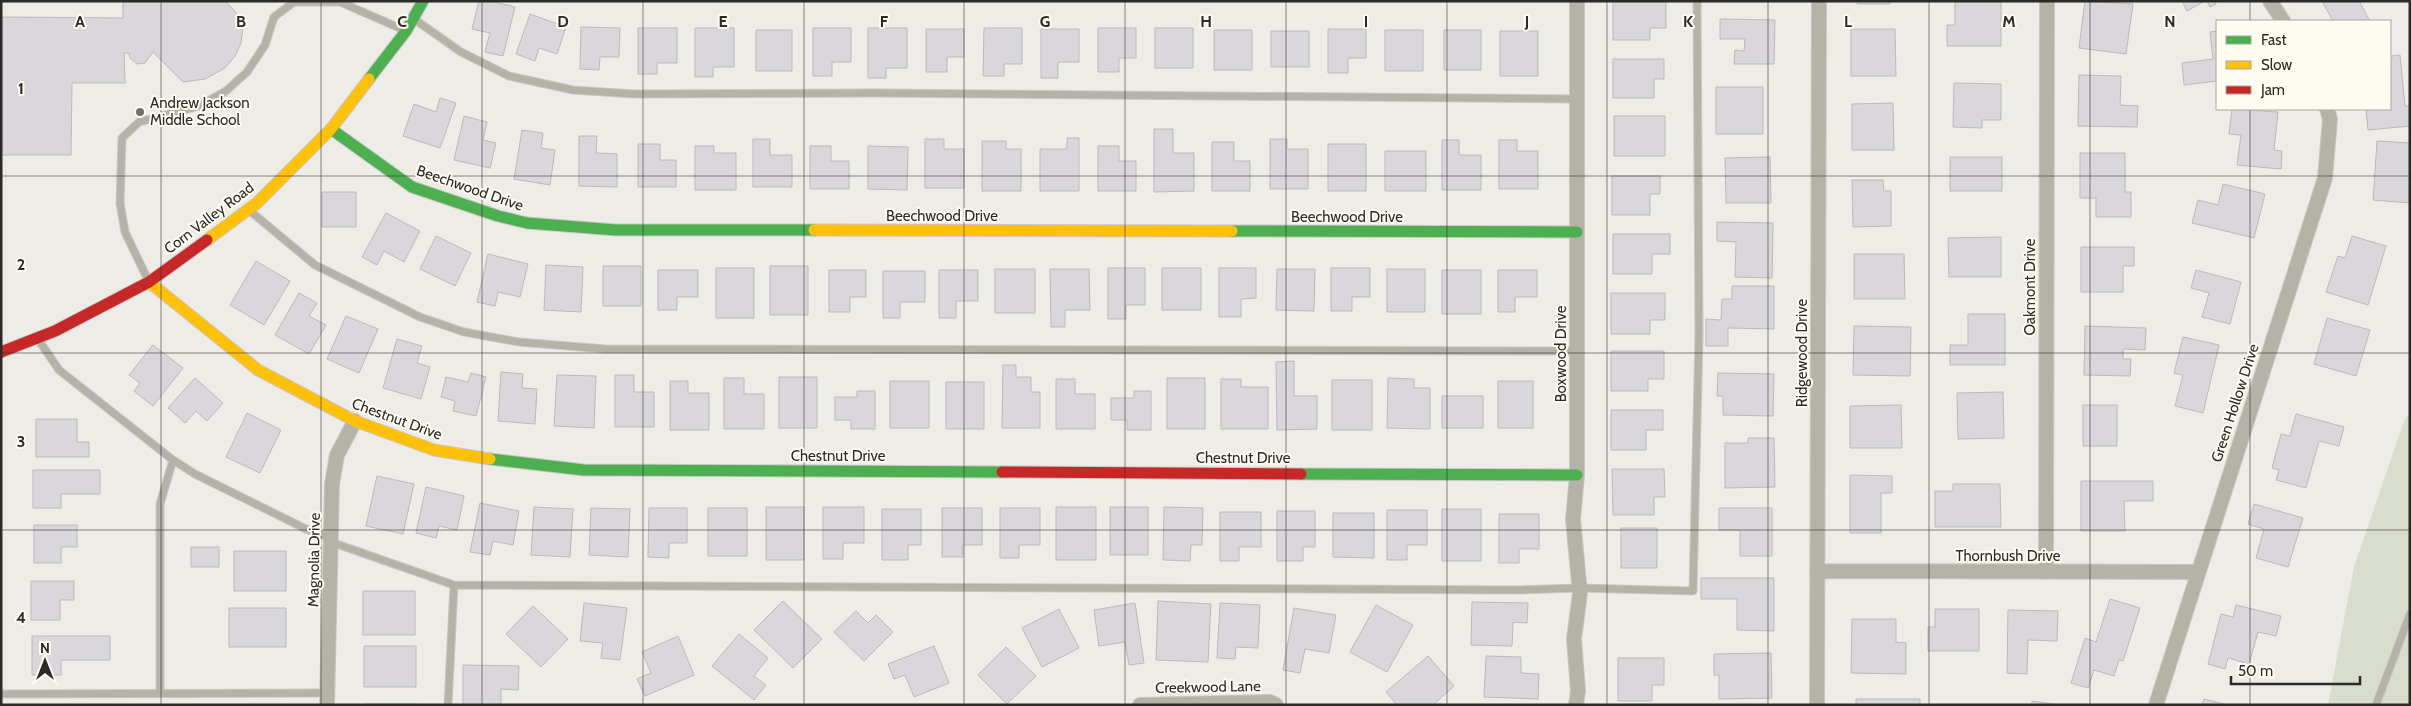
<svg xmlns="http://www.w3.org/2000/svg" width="2411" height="706" font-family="Cabin,sans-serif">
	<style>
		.green { fill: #d9ddcc }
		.building { fill: #d9d7db; stroke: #bbbab9 }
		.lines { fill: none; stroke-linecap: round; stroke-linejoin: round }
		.lane-casing { stroke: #c9c8c4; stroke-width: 9 }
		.street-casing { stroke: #c9c8c4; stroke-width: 16 }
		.fast-casing { stroke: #c9c8c4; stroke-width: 13 }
		.slow-casing { stroke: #c9c8c4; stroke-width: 13 }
		.jam-casing { stroke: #c9c8c4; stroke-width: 13 }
		.lane { stroke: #b5b2a8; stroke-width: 7 }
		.street { stroke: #b5b2a8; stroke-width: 14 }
		.fast { stroke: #4caf50; stroke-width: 11 }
		.slow { stroke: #ffc107; stroke-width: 11 }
		.jam { stroke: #c62828; stroke-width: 11 }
		.grid { fill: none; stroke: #2b2a26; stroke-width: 1; stroke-opacity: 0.55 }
		.poi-dot { fill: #6f6e69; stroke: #fefbf1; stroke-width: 2 }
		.labels { text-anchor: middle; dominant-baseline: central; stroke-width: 4; stroke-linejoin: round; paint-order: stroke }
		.poi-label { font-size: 15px; fill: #2b2a26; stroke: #fefbf1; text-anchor: start }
		.street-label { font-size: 15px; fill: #2b2a26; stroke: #fefbf1 }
		.grid-label { font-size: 16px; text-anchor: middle; font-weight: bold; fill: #2b2a26; stroke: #fefbf1; stroke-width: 4; stroke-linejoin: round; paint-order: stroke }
	</style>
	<rect width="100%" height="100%" fill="#edece6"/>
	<path class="green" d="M2410 412V705H2328L2354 567 2404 421Z"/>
	<path class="building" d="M123 1H225L244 21 241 43 235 56 225 68 205 79 183 82 153 52 145 63 137 64 130 58 129 53H124L125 83H72L71 155H1V17L123 18Z
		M479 1H490L515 7 503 56 485 52 490 33 472 29Z
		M1613 1H1666V28H1650V40H1613Z
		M1857 1H1890V4H1857Z
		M1955 1H2001V46H1947V25H1955Z
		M2085 1 2133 4 2126 54 2079 48Z
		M2182 1H2205L2187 11Z
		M2207 1H2215L2216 4 2210 7Z
		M2322 1H2359L2370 21H2333Z
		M530 14 566 27 557 54 539 48 535 61 516 54Z
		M1720 19 1775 20 1774 64H1734L1735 50 1744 51 1745 39H1720Z
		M581 27 620 28 619 57H600L599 70 580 69Z
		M638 28H677V63H657V74H638Z
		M695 28H734V67H713V77H695Z
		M813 28H851V62H832V76H813Z
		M868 28H907V68H886V78H868Z
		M984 28H1022V64H1004V76H983Z
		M1098 28H1136V58H1119V72H1098Z
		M1155 28H1193V68H1155Z
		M926 29H964V57H947V72H926Z
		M1041 29H1079V62H1058V78H1041Z
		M1328 29H1366V58H1348V73H1328Z
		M1851 29H1895L1896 76H1851Z
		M756 30H792V71H756Z
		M1214 30H1252V70H1214Z
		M1385 30H1423V71H1385Z
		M1444 30H1481V70H1444Z
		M1271 31H1309V67H1271Z
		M1500 31H1538V76H1500Z
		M2217 31V81L2184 85 2182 63 2213 59 2210 32Z
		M2400 55 2405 106H2410V126L2368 130 2366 109H2390V56Z
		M1613 59H1664V79H1654V98H1613Z
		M2079 75 2121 76 2120 105 2138 106 2137 127 2078 126Z
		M1954 83 2001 84V120H1982V128L1953 127Z
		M1716 87H1763V134H1716Z
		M440 98 456 103 440 148 403 136 414 104 436 112Z
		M1893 103 1894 150H1852V104Z
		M2232 109 2278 112 2274 150 2282 151 2281 169 2237 165 2241 135 2229 134Z
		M464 116 487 122 483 140 496 143 490 168 454 160Z
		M1614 116H1665V156H1614Z
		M1154 129H1173V153H1194V191L1154 192Z
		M522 130 543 133 541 148 555 150 550 185 514 179Z
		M579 136H597L596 153 617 154V187L579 186Z
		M1067 138H1079V191H1040V149H1067Z
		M753 139H770V155H792V187H753Z
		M925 139H944V149H964V188H925Z
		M1270 139H1287V149H1308V189H1270Z
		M1442 140H1459V155H1481V190H1442Z
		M1499 140H1517V151H1538V189H1499Z
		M982 141H1006V149H1021V191H982Z
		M2377 141 2410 143V203L2373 200Z
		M1212 142H1234V161H1250V191H1212Z
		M638 144H660V160H676V187H638Z
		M1328 144H1366V191H1328Z
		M695 146H714V153H736V190H695Z
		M810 146H831V161H849V189H810Z
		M868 146 908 147 907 190 868 189Z
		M1098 146H1119V161H1136V191H1098Z
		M1385 151H1426V191H1385Z
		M2080 153H2125V192H2131V217H2096V198H2080Z
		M1770 157 1771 203H1726L1725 158Z
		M1950 157H2002V191H1950Z
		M1612 176H1660V194H1650V215H1612Z
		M1852 180H1883L1884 191H1891V226L1853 227Z
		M2223 184 2265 194 2254 238 2192 223 2198 200 2218 205Z
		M322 192H356V227H322Z
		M386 213 420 231 404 262 384 251 377 265 362 257Z
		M1717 222 1773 223 1772 278 1735 277 1736 242 1717 241Z
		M1613 234H1670V254H1652V274H1613Z
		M436 236 471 253 455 286 420 269Z
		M2352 236 2386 246 2368 305 2326 292 2338 256 2345 258Z
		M2001 237V277H1949L1948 238Z
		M2081 247H2134V266H2123V292H2081Z
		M488 254 528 264 520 297 498 292 495 306 477 302Z
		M1854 254H1904L1905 299H1854Z
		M256 261 290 281 264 325 230 305Z
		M546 265 583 267 581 312 544 310Z
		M603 266H641V306H603Z
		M770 266H808V315H770Z
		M716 268H754V318H716Z
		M1108 268H1145V305H1126V319H1108Z
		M1162 268H1201V310H1162Z
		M1219 268H1256V298L1241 299V317H1219Z
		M1331 268H1370V297H1352V311H1331Z
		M995 269H1035V313H995Z
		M1050 269H1089L1090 310H1065V327H1051Z
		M1277 269H1315L1314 311 1276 310Z
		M1387 269H1425V312H1387Z
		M658 270H698V297H677V310H658Z
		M829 270H866V297H850V312H829Z
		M939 270H978V301H956V318H939Z
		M1442 270H1481V314H1442Z
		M1498 270H1537V297H1515V312H1498Z
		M2196 270 2241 282 2230 324 2202 317 2209 293 2191 288Z
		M883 271H925V302H900V318H883Z
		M1732 286H1774V329L1728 328V346H1706V319L1721 320 1722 299H1732Z
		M299 293 317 303 309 316 326 325 309 354 275 335Z
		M1611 293H1665V320H1650V334H1611Z
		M1968 314H2005V365H1950V345H1968Z
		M346 316 378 329 359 373 327 359Z
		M2327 318 2370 330 2356 376 2314 364Z
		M1854 326 1911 327 1910 376 1853 375Z
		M2085 326 2146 328 2145 350 2123 349V359H2131L2130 376 2084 375Z
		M2183 337 2219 345 2203 413 2175 406 2183 375 2174 373Z
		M397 339 422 346 417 363 430 367 421 399 383 388Z
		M153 345 183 368 153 406 134 391 140 383 129 375Z
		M1611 351H1664V379H1648V391H1611Z
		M1294 361V396H1317V429L1277 430 1276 362Z
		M1003 365H1016V377H1031V392H1040V428H1002Z
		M501 372 523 374 522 388 537 389 535 424 498 421Z
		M471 373 486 377 476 416 453 411 455 401 441 397 446 377 468 382Z
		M1718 373 1774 374 1773 416 1723 415V396H1717Z
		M557 375 596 376 594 428 554 426Z
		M615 375H634V392H654V427H615Z
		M779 377H817V428H779Z
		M195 378 223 403 207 421 196 411 185 423 168 408Z
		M724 378H744V394H764V429H724Z
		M1167 378H1205V429H1167Z
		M1388 378 1414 379V388H1430V429L1387 428Z
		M1056 379H1075V394H1095V429H1056Z
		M1221 379H1241V387H1268V429H1221Z
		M1332 380H1372V430H1332Z
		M670 381H688V393H709V430H670Z
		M890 381H929V428H890Z
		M1498 381H1533V428H1498Z
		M946 382H984V429H946Z
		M857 391H875V429H851V420H835V397H857Z
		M1134 391H1151V430H1127V420H1111V398H1134Z
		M2003 392 2004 438 1958 439 1957 393Z
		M1442 396H1483V428H1442Z
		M1901 405 1902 448H1850V406Z
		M2083 405H2117V446H2083Z
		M1611 410H1663V430H1646V450H1611Z
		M247 413 281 430 260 473 226 457Z
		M2296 414 2344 427 2339 446 2319 441 2306 488 2276 480 2279 470 2272 468 2281 434 2290 436Z
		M36 419H77V442H89V457H36Z
		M1748 438H1774L1775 487 1725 488V443H1748Z
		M1612 469H1664L1665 497H1654V515H1613Z
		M33 470H100V494H61V508H33Z
		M1850 475 1892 476V493H1881V533H1850Z
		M377 476 414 484 403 534 366 526Z
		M2081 481H2153V501H2124L2125 531H2081Z
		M1953 484H2000L2001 527H1935V491H1953Z
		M426 487 464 496 457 530 439 526 436 538 416 533Z
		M480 503 519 511 513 545 493 541 490 555 470 552Z
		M2254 504 2303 518 2288 567 2256 558 2264 529 2248 524Z
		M534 507 573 509 570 557 531 555Z
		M766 507H804V560H766Z
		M823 507H864V543H843V559H823Z
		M1056 507H1096V560H1056Z
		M1110 507H1148V555H1110Z
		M1164 507 1203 508 1202 545H1191L1190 561 1163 560Z
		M591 508 630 509 628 557 589 555Z
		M649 508H687V543H669V558L648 557Z
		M708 508H747V556H708Z
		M942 508H982V545H963V557H942Z
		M1000 508H1040V545H1019V558H1000Z
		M1719 508H1772V556H1740V530H1719Z
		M882 509H921V545H908V560H882Z
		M1442 509H1481V561H1442Z
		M1387 510H1427V545H1407V560H1387Z
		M1277 511H1315V547H1303V561H1277Z
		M1220 512H1261V547H1239V561H1220Z
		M1333 513H1374V558L1333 557Z
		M1499 514H1539V549H1519V563H1499Z
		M34 525H77V547H61V563H34Z
		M1621 528H1657V568H1621Z
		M191 547H219V567H191Z
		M234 551H286V591H234Z
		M1701 578H1774V631L1737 630V599H1701Z
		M31 581H74V600H60V620H31Z
		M363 591H415V635H363Z
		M2110 599 2140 608 2123 661 2119 660 2114 676 2094 670 2088 688 2071 683 2085 638 2096 642Z
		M783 601 822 639 793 668 754 630Z
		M1158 601 1211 604 1208 662 1156 660Z
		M1472 602 1528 603 1527 623 1513 622 1512 646 1471 645Z
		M584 603 627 608 620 660 601 658 603 643 580 641Z
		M1135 603 1144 663 1129 665 1125 642 1099 646 1094 610Z
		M1220 603 1260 605 1258 648 1236 647 1235 659 1217 658Z
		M1376 605 1413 625 1387 672 1350 652Z
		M2236 605 2281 616 2276 636 2258 632 2249 664 2228 658 2225 669 2208 664 2221 614 2233 617Z
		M533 606 568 639 541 667 506 634Z
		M229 608H286V647H229Z
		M1294 608 1336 615 1329 653 1305 649 1300 673 1283 670Z
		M1059 609 1079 648 1042 667 1022 628Z
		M1935 609H1979V651H1928V627H1935Z
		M2008 610 2058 611 2057 641 2028 640 2027 674 2007 673Z
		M856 611 868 623 876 615 893 632 864 661 834 632Z
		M1852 619H1896V642L1906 643V674L1851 673Z
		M739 634 768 658 754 676 766 685 754 700 712 666Z
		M32 636H110V660H61V675H32Z
		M678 636 694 675 645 696 637 679 651 673 642 652Z
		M364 646H416V687H364Z
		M934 646 949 683 914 697 905 675 894 679 888 664Z
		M1006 647 1036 676 1007 704 978 675Z
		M1771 653 1772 698 1719 699V675H1714V654Z
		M1428 656 1454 686 1433 705H1397L1386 692Z
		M1486 656 1521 657V673L1539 674 1538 699 1484 697Z
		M1618 658H1664V685H1652V701H1618Z
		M463 665 519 666 518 690 501 689V705H463Z
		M1856 699H1920V705H1856Z
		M2204 699 2228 705H2202Z
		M2032 701 2061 705H2032Z
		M365 704H418V705H365Z"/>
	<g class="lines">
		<defs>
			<path id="lane" d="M414 19 461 52 509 76 573 90 634 94 876 93 1577 99
				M250 211 315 265 420 317 464 332 519 342 605 349 1577 351
				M148 280 125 232 120 203 122 138 139 122 199 106 226 91 247 72 265 45 274 17 294 2H340L404 30
				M38 339 59 370 173 460 195 474 306 529 331 538
				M331 542 454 585 448 705
				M454 585 1518 590 1579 588 1693 591 1699 335 1697 1
				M1 694 327 693
				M160 694V504L173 460
				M2376 705 2410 614"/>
			<path id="street" d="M2270 1 2283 21
				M1817 571 2198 572
				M2046 572 2047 1
				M327 705 332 484 337 455 355 421
				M1140 705 1270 702 1276 705
				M1576 705 1578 691 1574 639 1580 593 1573 519 1577 475V1
				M1817 705 1819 1
				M2156 705 2325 178 2330 119 2327 109"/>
			<path id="fast" d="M369 79 406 31 423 1
				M331 129 412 187 498 216 527 223 616 230H814
				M1232 231 1577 232
				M490 459 584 470 1002 472
				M1301 474 1577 475"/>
			<path id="slow" d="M814 230 1232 231
				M207 240 257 203 331 129 369 79
				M149 282 258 370 355 421 434 450 490 459"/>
			<path id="jam" d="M1 352 55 331 149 282 207 240
				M1002 472 1301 474"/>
		</defs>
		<use href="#lane" class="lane-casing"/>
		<use href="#street" class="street-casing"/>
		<use href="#fast" class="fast-casing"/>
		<use href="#slow" class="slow-casing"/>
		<use href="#jam" class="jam-casing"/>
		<use href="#lane" class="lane"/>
		<use href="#street" class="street"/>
		<use href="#fast" class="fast"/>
		<use href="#slow" class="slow"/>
		<use href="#jam" class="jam"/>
	</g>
	<path class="grid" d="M161 1V705M321 1V705M482 1V705M643 1V705M804 1V705M964 1V705M1125 1V705M1286 1V705M1447 1V705M1607 1V705M1768 1V705M1929 1V705M2090 1V705M2250 1V21M2250 109V705M1 176H2410M1 353H2410M1 530H2410"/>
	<circle class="poi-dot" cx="140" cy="112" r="5"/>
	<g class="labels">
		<g class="poi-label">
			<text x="150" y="103">Andrew Jackson<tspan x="150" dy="17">Middle School</tspan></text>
		</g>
		<g class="street-label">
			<text transform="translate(470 188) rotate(19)">Beechwood Drive</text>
			<text x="942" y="216">Beechwood Drive</text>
			<text x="1347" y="217">Beechwood Drive</text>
			<text transform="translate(209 218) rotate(-37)">Corn Valley Road</text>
			<text transform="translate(2030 287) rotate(-90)">Oakmont Drive</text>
			<text transform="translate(1802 353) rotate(-90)">Ridgewood Drive</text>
			<text transform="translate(1561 354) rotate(-90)">Boxwood Drive</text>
			<text transform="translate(2235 403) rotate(-72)">Green Hollow Drive</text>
			<text transform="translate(397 419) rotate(20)">Chestnut Drive</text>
			<text x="838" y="456">Chestnut Drive</text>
			<text x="1243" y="458">Chestnut Drive</text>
			<text x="2008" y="556">Thornbush Drive</text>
			<text transform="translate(314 560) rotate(-89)">Magnolia Drive</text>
			<text transform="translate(1208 687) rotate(-1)">Creekwood Lane</text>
		</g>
	</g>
	<g class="grid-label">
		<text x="80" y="27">A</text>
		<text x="241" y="27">B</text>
		<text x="402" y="27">C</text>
		<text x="563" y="27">D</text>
		<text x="723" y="27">E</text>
		<text x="884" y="27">F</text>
		<text x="1045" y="27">G</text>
		<text x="1206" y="27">H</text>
		<text x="1366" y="27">I</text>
		<text x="1527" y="27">J</text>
		<text x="1688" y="27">K</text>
		<text x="1848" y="27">L</text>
		<text x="2009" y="27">M</text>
		<text x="2170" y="27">N</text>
		<text x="21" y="94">1</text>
		<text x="21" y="270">2</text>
		<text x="21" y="447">3</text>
		<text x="21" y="623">4</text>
	</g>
	<rect width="2411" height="706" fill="none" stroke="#2b2a26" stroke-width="5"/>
	<rect x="2216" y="20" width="175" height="90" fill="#fefbf1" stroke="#aaa7a0"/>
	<rect x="2226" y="36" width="25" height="8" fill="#4caf50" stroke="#aaa7a0"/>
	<text x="2261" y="45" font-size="15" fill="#2b2a26">Fast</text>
	<rect x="2226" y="61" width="25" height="8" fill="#ffc107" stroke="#aaa7a0"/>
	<text x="2261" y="70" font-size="15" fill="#2b2a26">Slow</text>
	<rect x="2226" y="86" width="25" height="8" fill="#c62828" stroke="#aaa7a0"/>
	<text x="2261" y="95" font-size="15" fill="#2b2a26">Jam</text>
	<g transform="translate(45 661)" stroke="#fefbf1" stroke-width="4" paint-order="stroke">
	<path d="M0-4L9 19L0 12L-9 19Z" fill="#2b2a26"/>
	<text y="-8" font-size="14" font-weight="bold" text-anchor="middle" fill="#2b2a26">N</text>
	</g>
	<path d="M2231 676v8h129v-8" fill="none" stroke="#2b2a26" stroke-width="2.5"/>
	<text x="2238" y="676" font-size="15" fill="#2b2a26" stroke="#fefbf1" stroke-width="4" paint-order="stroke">50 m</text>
</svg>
